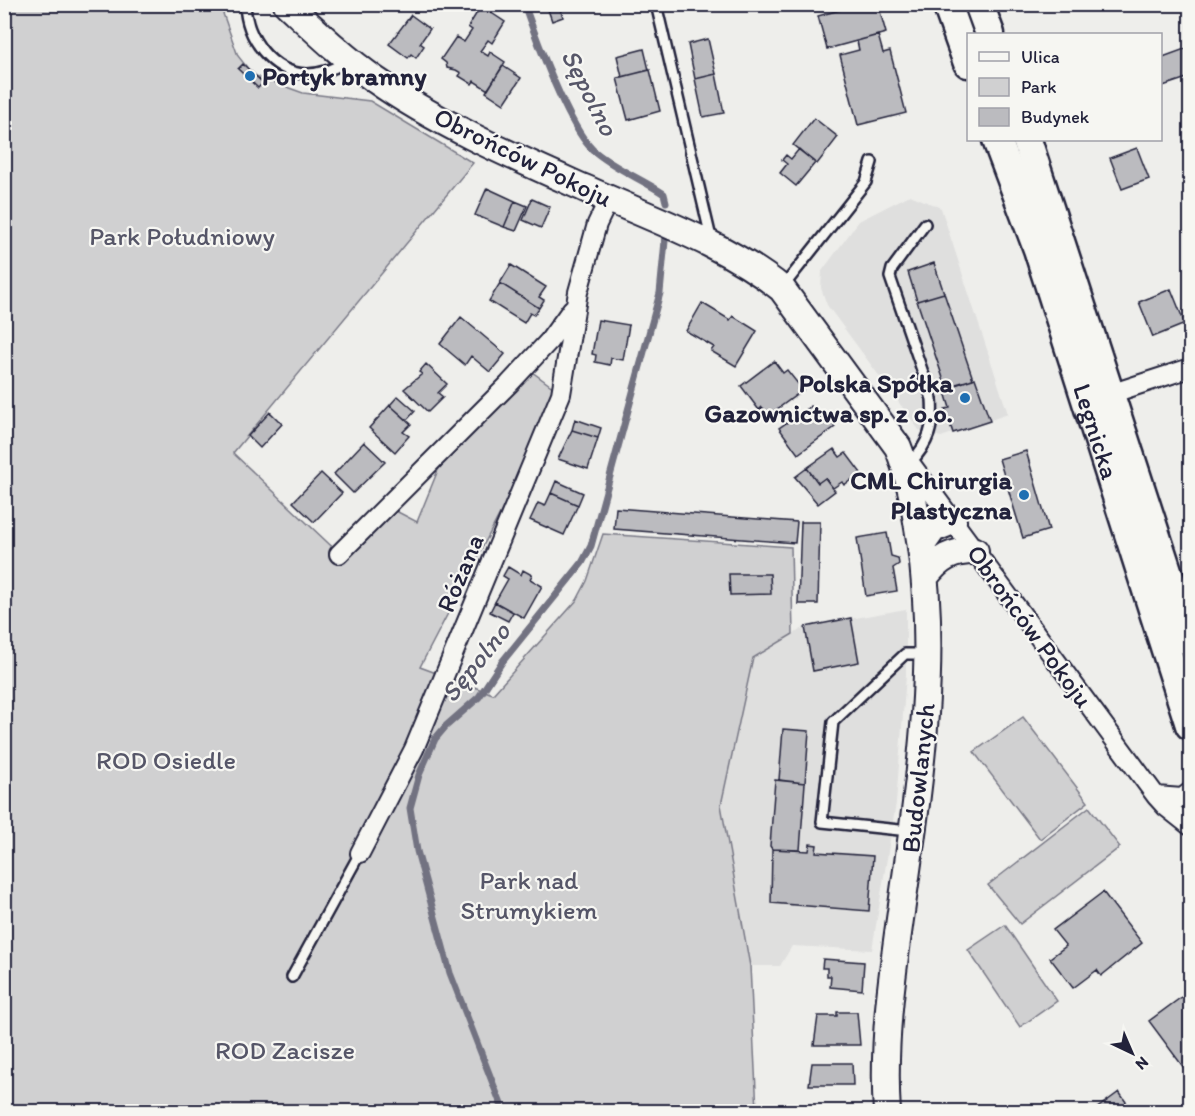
<svg xmlns="http://www.w3.org/2000/svg" width="1195" height="1116" font-family="Itim,sans-serif">
	<style>
		.built { fill: #dfdfde }
		.green { fill: #d0d0d1; stroke: #797986; stroke-width: 1.5 }
		.lines { fill: none; stroke-linecap: round; stroke-linejoin: round }
		.stream { stroke: #727281; stroke-width: 7 }
		.building { fill: #bbbbbf; stroke: #22223b; stroke-width: 1.5 }
		.lane-casing { stroke: #22223b; stroke-width: 14 }
		.street-casing { stroke: #22223b; stroke-width: 22 }
		.secondary-casing { stroke: #22223b; stroke-width: 30 }
		.primary-casing { stroke: #22223b; stroke-width: 33 }
		.lane { stroke: #f6f6f2; stroke-width: 9 }
		.street { stroke: #f6f6f2; stroke-width: 18 }
		.secondary { stroke: #f6f6f2; stroke-width: 26 }
		.primary { stroke: #f6f6f2; stroke-width: 28 }
		.poi-dot { fill: #1f6fb2; stroke: #f6f6f2; stroke-width: 2 }
		.labels { text-anchor: middle; dominant-baseline: central; stroke-width: 4.5; stroke-linejoin: round; paint-order: stroke }
		.poi-label { font-size: 26px; font-weight: bold; fill: #22223b; stroke: #f6f6f2; text-anchor: end }
		.street-label { font-size: 26px; fill: #22223b; stroke: #f6f6f2 }
		.park-label { font-size: 26px; fill: #565668; stroke: #f6f6f2 }
		.water-label { font-size: 27px; font-style: italic; fill: #575769; stroke: #f6f6f2 }
	</style>
	<rect width="100%" height="100%" fill="#eeeeeb"/>
	<filter id="ink" filterUnits="userSpaceOnUse"><feTurbulence type="fractalNoise" baseFrequency=".0167" numOctaves="2"/><feDisplacementMap in="SourceGraphic" scale="12" xChannelSelector="R" yChannelSelector="G"/><feConvolveMatrix kernelMatrix="1 2 1 2 8 2 1 2 1" color-interpolation-filters="sRGB"/></filter>
	<g filter="url(#ink)">
		<path class="built" d="M910 195 941 208 1008 414 941 437 919 430 827 305 821 288 822 271 859 221Z
			M906 609V676L896 803 872 950 792 946 780 966H750L721 805 753 658 805 627Z"/>
		<path class="green" d="M5 5H220L238 56 253 75 303 93 370 101 473 163 233 453 345 559 394 510 417 522 438 470 448 454 532 372 554 388 517 481 420 667 493 694 577 600 587 581 603 534 791 547 793 634 753 658 721 805 750 966 757 1111 5 1112Z
			M1023 717 1088 802 1040 839 974 752Z
			M1089 807 1120 847 1020 924 988 885Z
			M1005 925 1057 1001 1020 1027 968 950Z"/>
		<g class="lines">
			<path class="stream" d="M524 4C536 38 569 128 593 150 613 168 642 179 664 194L666 202
				M504 1112 450 973 417 851 410 808 419 775 435 739 446 726 479 697 502 662 582 563 591 546 660 293 665 241"/>
		</g>
		<path class="building" d="M546 4H558L563 17 552 21Z
			M861 4H878L886 33 827 49 818 16Z
			M481 6 505 22 492 43 488 40 480 51 488 56 490 52 505 62 488 90 474 81 472 84 459 76 461 73 456 70 447 68 446 63 441 59 456 37 464 42 472 30 468 27Z
			M411 15 430 29 420 43 424 46 416 58 411 54 408 58 389 44Z
			M878 35 883 53 890 51 906 113 858 125 840 55 859 50 857 41Z
			M708 39 716 74 695 79 688 44Z
			M1190 47V77L1160 87V58Z
			M644 49 649 70 622 77 617 56Z
			M243 64 263 83 258 88 238 69Z
			M503 66 521 78 504 104 486 92Z
			M650 70 660 111 628 120 617 78Z
			M716 74 724 113 703 117 695 79Z
			M814 118 838 137 817 164 793 145Z
			M1137 148 1149 179 1122 189 1110 158Z
			M799 149 815 163 796 186 780 173 787 164 782 160 786 155 791 159Z
			M487 188 515 201 504 227 475 215Z
			M532 199 550 207 541 228 523 220Z
			M515 201 527 206 516 231 504 227Z
			M934 263 944 293 917 301 908 272Z
			M511 265 546 287 539 297 544 300 539 308 500 283Z
			M500 283 539 308 534 315 530 313 524 323 489 301Z
			M1171 289 1185 324 1153 337 1139 302Z
			M944 293 973 379 946 387 917 301Z
			M702 303 730 320 733 316 757 331 736 366 711 351 714 347 686 331Z
			M461 317 505 354 490 372 471 356 465 365 440 344Z
			M598 320 629 325 623 360 611 358 610 365 595 362 596 355 592 354Z
			M774 361 783 373 787 370 803 390 769 415 762 407 759 410 741 386Z
			M426 364 447 384 438 393 443 397 428 412 404 389 422 374 419 372Z
			M975 378 990 421 953 433 945 409 950 408 944 389Z
			M398 396 415 411 407 420 390 405Z
			M390 405 411 424 403 432 409 436 395 452 369 428Z
			M811 406 819 418 827 416 835 427 798 454 779 428Z
			M270 412 282 424 260 448 248 436Z
			M575 419 601 428 598 438 572 430Z
			M572 430 598 438 588 469 558 459Z
			M364 442 385 462 353 493 334 474Z
			M834 449 840 457 846 453 861 473 844 485 842 482 833 488 825 478 818 483 807 468Z
			M1026 451 1049 530 1023 538 999 459Z
			M807 468 818 483 825 478 835 491 818 504 795 477Z
			M321 473 342 493 314 522 293 502Z
			M556 481 583 493 578 505 551 493Z
			M551 493 578 505 564 535 530 520 538 503 545 506Z
			M616 508 797 522 795 543 614 529Z
			M801 522H820L818 604H798Z
			M887 533 891 556 898 558 899 564 893 568 897 591 866 596 857 538Z
			M508 567 521 575 523 570 532 575 530 579 542 586 524 618 495 602 508 579 503 576Z
			M729 574H770L771 594 730 595Z
			M495 602 513 612 508 621 490 612Z
			M851 618 859 662 813 671 805 627Z
			M783 729 809 731 805 783 779 780Z
			M775 780 805 783 800 850 772 849 770 846Z
			M810 844 817 845 816 852 873 856 869 911 771 903 772 849 809 851Z
			M1103 892 1142 943 1101 976 1097 970 1073 988 1050 958 1066 946 1053 930Z
			M823 959 864 962 862 990 830 987 831 976H827V968H822Z
			M1183 996 1190 1006V1076L1149 1021Z
			M837 1012H857L860 1045H814L818 1016H837Z
			M812 1063H852L853 1085H809Z
			M1119 1092 1133 1112H1092Z
			M817 1108H853V1112H817Z"/>
		<g class="lines">
			<defs>
				<path id="lane" d="M245 4C246 37 271 73 307 74 322 74 334 68 347 62
					M656 4 712 242
					M783 287 866 182 872 162
					M910 463C929 444 934 426 932 399L890 277 892 269 925 224
					M909 831 822 822 833 722 905 654H926
					M292 977 360 853"/>
				<path id="street" d="M1110 394 1190 368
					M908 460 1156 796 1166 807 1190 826
					M339 554 509 384 549 341 572 309
					M1156 796 1182 798 1190 792
					M360 853 414 749 561 394 578 292 597 224 609 199"/>
				<path id="secondary" d="M287 4C315 30 343 57 374 79 438 124 512 156 584 188 650 218 725 243 782 289L898 447C910 477 915 508 920 540 938 659 920 779 903 898 893 968 882 1041 887 1112
					M921 546 933 529 953 521
					M925 577C939 558 952 551 975 551"/>
				<g id="primary">
					<path d="M947 4 968 63"/>
					<path d="M979 4 990 34"/>
					<path id="s1" d="M997 140 1038 249 1190 725"/>
					<path d="M1027 140 1190 641"/>
				</g>
			</defs>
			<use href="#lane" class="lane-casing"/>
			<use href="#street" class="street-casing"/>
			<use href="#secondary" class="secondary-casing"/>
			<use href="#primary" class="primary-casing"/>
			<use href="#lane" class="lane"/>
			<use href="#street" class="street"/>
			<use href="#secondary" class="secondary"/>
			<use href="#primary" class="primary"/>
		</g>
	</g>
	<g class="poi-dot">
		<circle cx="250" cy="76" r="6"/>
		<circle cx="965" cy="398" r="6"/>
		<circle cx="1024" cy="495" r="6"/>
	</g>
	<g class="labels">
		<g class="poi-label">
			<text x="262" y="76" text-anchor="start">Portyk bramny</text>
			<text x="953" y="383">Polska Spółka<tspan x="953" dy="30">Gazownictwa sp. z o.o.</tspan></text>
			<text x="1012" y="480">CML Chirurgia<tspan x="1012" dy="30">Plastyczna</tspan></text>
		</g>
		<g class="street-label">
			<text transform="translate(523 157) rotate(26)">Obrońców Pokoju</text>
			<text stroke="none"><textPath href="#s1" startOffset="308">Legnicka</textPath></text>
			<text transform="translate(460 573) rotate(-67)">Różana</text>
			<text transform="translate(1030 626) rotate(54)">Obrońców Pokoju</text>
			<text transform="translate(918 778) rotate(-84)">Budowlanych</text>
		</g>
		<g class="park-label">
			<text x="182" y="236">Park Południowy</text>
			<text x="166" y="760">ROD Osiedle</text>
			<text x="529" y="880">Park nad<tspan x="529" dy="30">Strumykiem</tspan></text>
			<text x="285" y="1050">ROD Zacisze</text>
		</g>
		<g class="water-label">
			<text transform="translate(590 92) rotate(63)">Sępolno</text>
			<text transform="translate(475 662) rotate(-51)">Sępolno</text>
		</g>
	</g>
	<rect width="1195" height="1116" fill="none" stroke="#f6f6f2" stroke-width="24"/>
	<rect x="12" y="12" width="1171" height="1092" fill="none" stroke="#22223b" stroke-width="2" filter="url(#ink)"/>
	<rect x="967" y="33" width="195" height="108" fill="#f6f6f2" stroke="#a1a1a9" stroke-width="1.5"/>
	<rect x="979" y="52" width="30" height="9" fill="#f6f6f2" stroke="#a1a1a9" stroke-width="1.5"/>
	<text x="1021" y="63" font-size="18" fill="#22223b">Ulica</text>
	<rect x="979" y="78" width="30" height="18" fill="#d0d0d1" stroke="#a1a1a9" stroke-width="1.5"/>
	<text x="1021" y="93" font-size="18" fill="#22223b">Park</text>
	<rect x="979" y="108" width="30" height="18" fill="#bbbbbf" stroke="#a1a1a9" stroke-width="1.5"/>
	<text x="1021" y="123" font-size="18" fill="#22223b">Budynek</text>
	<g transform="translate(1132 1053) rotate(136)" stroke="#f6f6f2" stroke-width="4.5" paint-order="stroke">
	<path d="M0-4.5L10 22L0 15L-10 22Z" fill="#22223b"/>
	<text y="-9" font-size="16" font-weight="bold" text-anchor="middle" fill="#22223b">N</text>
	</g>
</svg>
